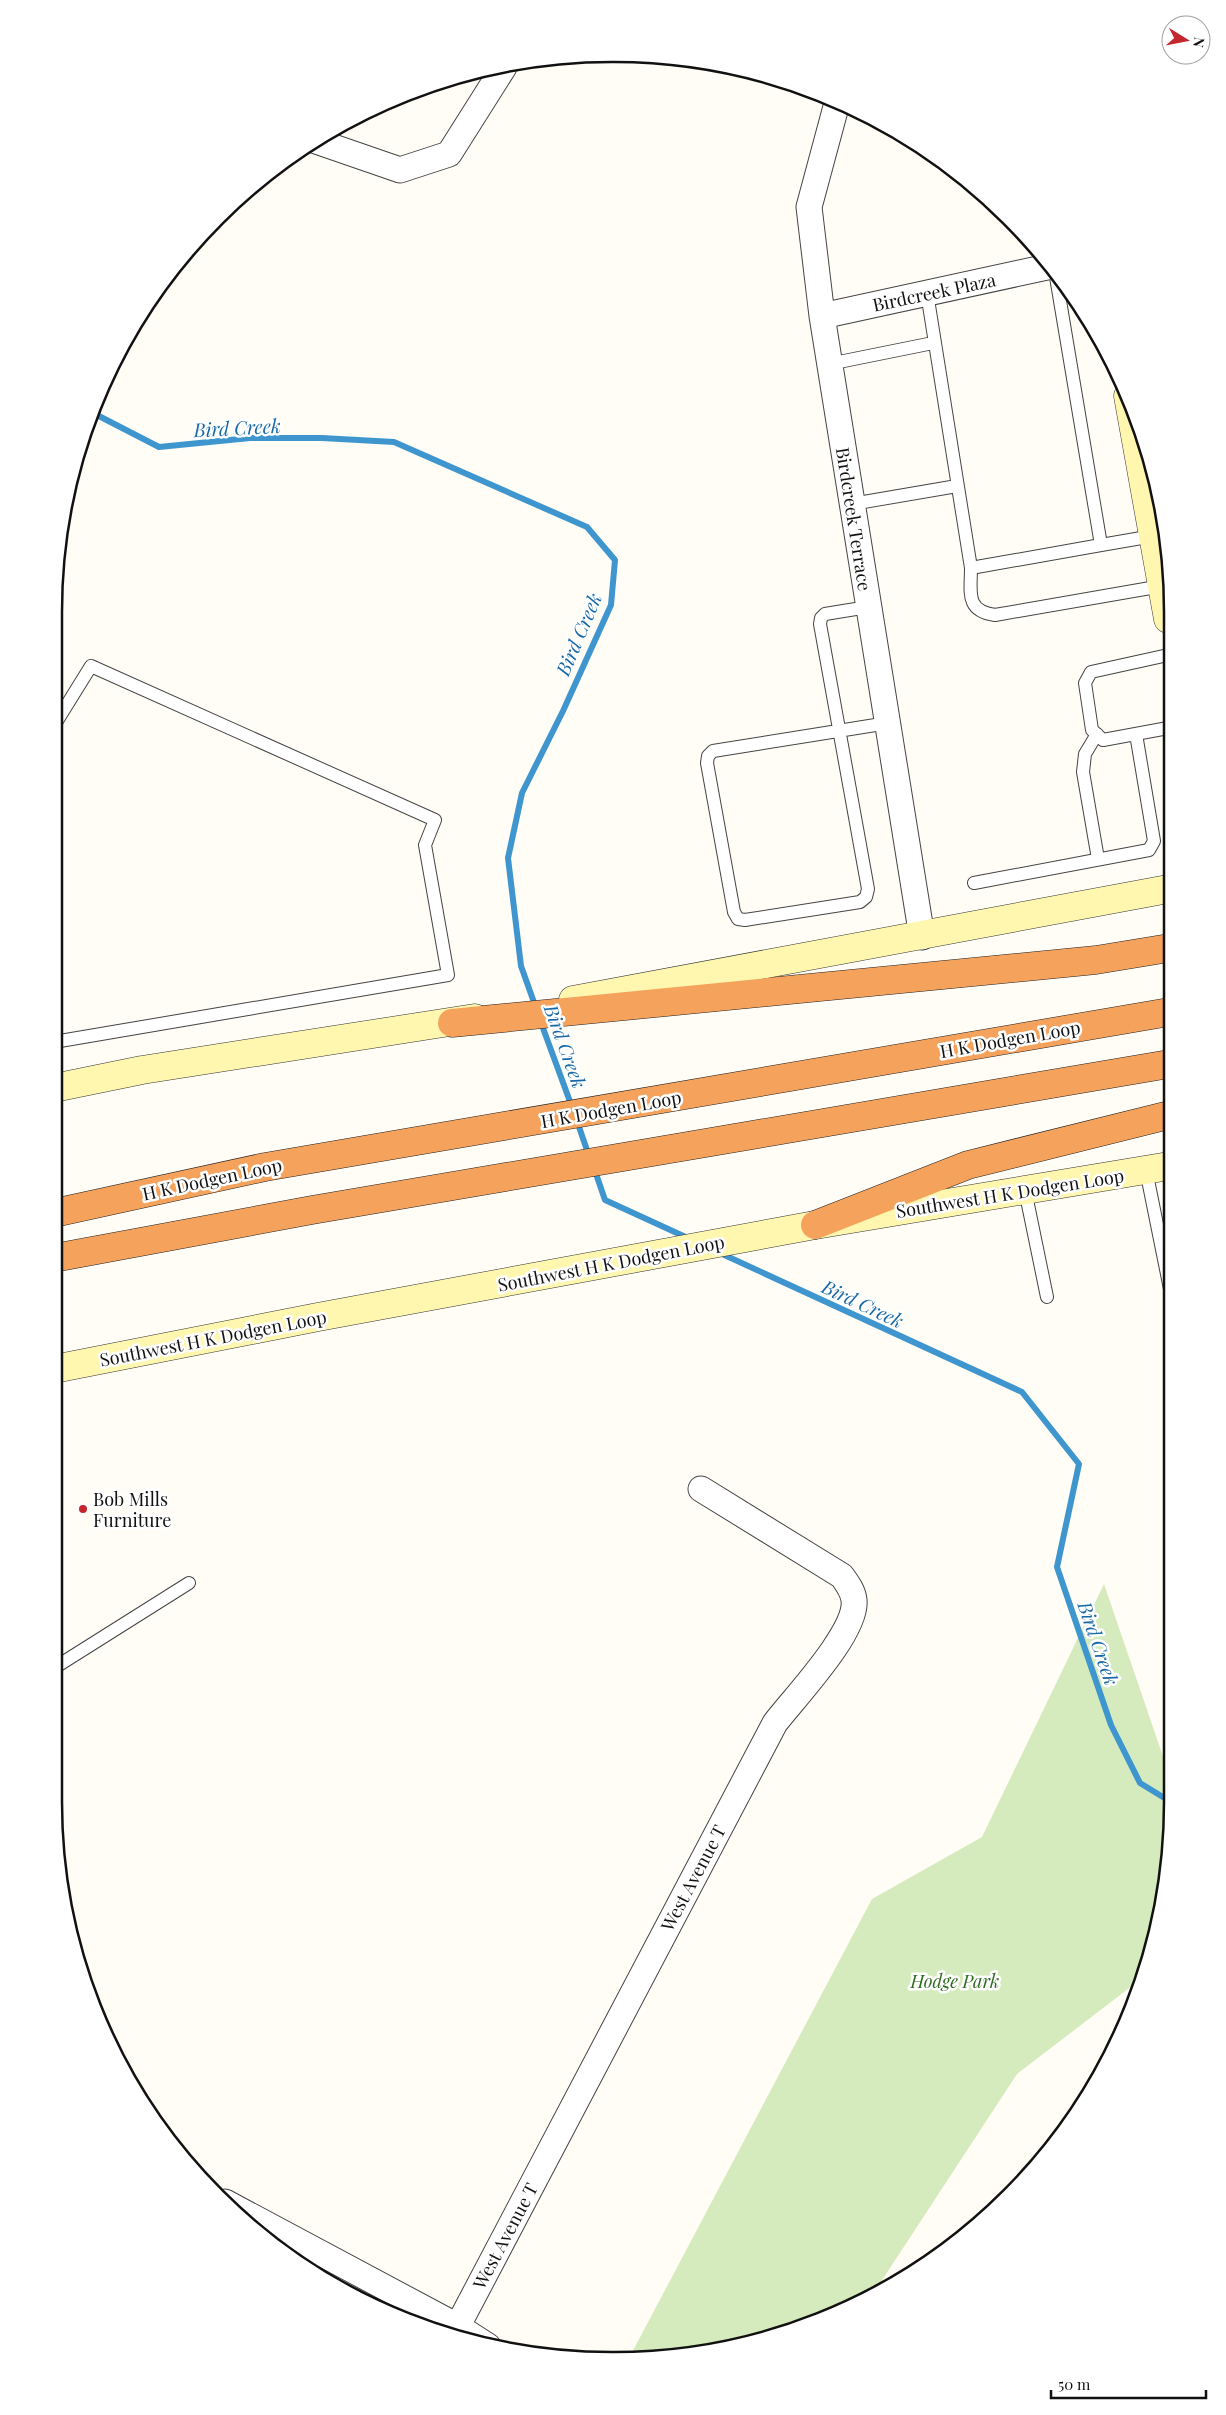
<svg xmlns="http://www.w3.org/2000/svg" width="1226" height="2415" font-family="'Playfair Display',serif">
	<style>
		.green { fill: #d5ebbd }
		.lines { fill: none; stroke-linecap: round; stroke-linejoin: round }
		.stream { stroke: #3f96cf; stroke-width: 6 }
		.lane-casing { stroke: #444; stroke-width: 14 }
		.street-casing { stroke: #444; stroke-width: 27 }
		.secondary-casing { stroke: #333; stroke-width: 29 }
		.highway-casing { stroke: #222; stroke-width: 29 }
		.lane { stroke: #fff; stroke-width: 12 }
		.street { stroke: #fff; stroke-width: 25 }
		.secondary { stroke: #fff6b0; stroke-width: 28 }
		.highway { stroke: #f5a25d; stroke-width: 28 }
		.poi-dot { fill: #c4262e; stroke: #fff; stroke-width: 2 }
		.labels { text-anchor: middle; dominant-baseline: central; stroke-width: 5; stroke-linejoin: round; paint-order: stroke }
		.street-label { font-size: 18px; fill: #111; stroke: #fff }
		.poi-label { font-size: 18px; fill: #111; stroke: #fff; text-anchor: start }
		.park-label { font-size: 18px; font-style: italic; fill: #2f6b1f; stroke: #fff }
		.water-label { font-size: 19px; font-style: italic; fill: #1768a6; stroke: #fff }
		.rim { fill: none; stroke: #111; stroke-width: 2.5 }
	</style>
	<rect width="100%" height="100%" fill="#fffdf5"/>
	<path class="green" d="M1104 1584 1171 1780V1838L1153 1946 1141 1979 1017 2074 871 2297 792 2332 686 2356 628 2360 872 1899 982 1837Z"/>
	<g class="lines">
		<path class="stream" d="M93 413 159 447 250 438H322L394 442 587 527 615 560 611 605 563 711 522 793 508 858 521 966 536 1008
			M540 1020 572 1107
			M577 1121 589 1156
			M594 1168 605 1200 690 1239
			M720 1253 1022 1392 1079 1464 1057 1567 1111 1725 1140 1783 1171 1802"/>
		<defs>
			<path id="lane" d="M1056 277 1101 545 1153 536
				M927 293 971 568C971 592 965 611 995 615L1162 586
				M829 364 933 343
				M852 504 957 486
				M971 568 1101 545
				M868 607 825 614 821 618 820 624 868 889 866 897 860 902 745 920 738 919 734 912 707 763 708 756 713 751 888 723
				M1168 655 1091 672 1085 683 1092 730 1103 740 1168 728
				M1097 734 1085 754 1083 772 1098 859
				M974 883 1149 850 1154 841 1136 734
				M54 1042 448 975 425 845 435 820 91 666 55 724
				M1146 1170 1170 1289
				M1025 1190 1047 1297
				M54 1668 189 1583"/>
			<path id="street" d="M837 103 809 207 822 316 922 937
				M316 141 400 170 449 154 504 67
				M822 316 1047 267
				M225 2202 457 2326 488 2346
				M453 2335 775 1723C795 1697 858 1631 854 1600 853 1591 847 1583 842 1576L701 1489"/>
			<path id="secondary" d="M1128 396 1168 619
				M573 1000 1168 889
				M54 1088 142 1070 475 1018
				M54 1369 318 1317 815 1225 1169 1166"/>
			<path id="highway" d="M452 1023 1096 960 1169 948
				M54 1213 265 1167 1169 1012
				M815 1225 968 1165 1169 1115
				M54 1258 312 1210 1169 1064"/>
		</defs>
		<use href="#lane" class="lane-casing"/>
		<use href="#street" class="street-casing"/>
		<use href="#secondary" class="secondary-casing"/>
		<use href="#highway" class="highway-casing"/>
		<use href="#lane" class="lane"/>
		<use href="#street" class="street"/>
		<use href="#secondary" class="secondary"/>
		<use href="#highway" class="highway"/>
	</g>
	<circle class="poi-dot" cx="83" cy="1509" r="5"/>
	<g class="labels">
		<g class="street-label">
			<text transform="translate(934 292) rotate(-12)">Birdcreek Plaza</text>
			<text transform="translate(854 519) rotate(81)">Birdcreek Terrace</text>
			<text transform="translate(1010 1039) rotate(-10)">H K Dodgen Loop</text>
			<text transform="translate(611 1109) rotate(-10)">H K Dodgen Loop</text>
			<text transform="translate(212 1179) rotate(-12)">H K Dodgen Loop</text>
			<text transform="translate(1010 1193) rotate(-9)">Southwest H K Dodgen Loop</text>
			<text transform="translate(611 1263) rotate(-11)">Southwest H K Dodgen Loop</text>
			<text transform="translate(213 1338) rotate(-11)">Southwest H K Dodgen Loop</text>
			<text transform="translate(693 1878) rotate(-62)">West Avenue T</text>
			<text transform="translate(505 2236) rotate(-62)">West Avenue T</text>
		</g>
		<g class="poi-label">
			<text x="93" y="1499">Bob Mills<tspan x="93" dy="21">Furniture</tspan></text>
		</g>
		<g class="park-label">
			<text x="955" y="1981">Hodge Park</text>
		</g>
		<g class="water-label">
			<text transform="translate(237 427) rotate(-3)">Bird Creek</text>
			<text transform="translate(578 634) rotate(-67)">Bird Creek</text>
			<text transform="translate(566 1046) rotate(70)">Bird Creek</text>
			<text transform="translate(863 1303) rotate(25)">Bird Creek</text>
			<text transform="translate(1099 1643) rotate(71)">Bird Creek</text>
		</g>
	</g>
	<path d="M0 0H1226V2415H0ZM612 62H614A550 550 0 0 1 1164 612V1802A550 550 0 0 1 614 2352H612A550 550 0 0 1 62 1802V612A550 550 0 0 1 612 62Z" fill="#fff" fill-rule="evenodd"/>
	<path class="rim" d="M612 62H614A550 550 0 0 1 1164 612V1802A550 550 0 0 1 614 2352H612A550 550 0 0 1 62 1802V612A550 550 0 0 1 612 62Z"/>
	<g transform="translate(1186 40) rotate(100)"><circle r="24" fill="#ffffff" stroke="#a0a0a0"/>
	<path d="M0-4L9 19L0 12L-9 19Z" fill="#c4262e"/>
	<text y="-8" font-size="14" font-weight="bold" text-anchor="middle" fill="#111111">N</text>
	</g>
	<path d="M1051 2390v8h155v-8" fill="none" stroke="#111111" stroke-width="2.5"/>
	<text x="1058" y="2390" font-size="15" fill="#111111" stroke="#ffffff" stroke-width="4" paint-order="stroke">50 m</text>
</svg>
